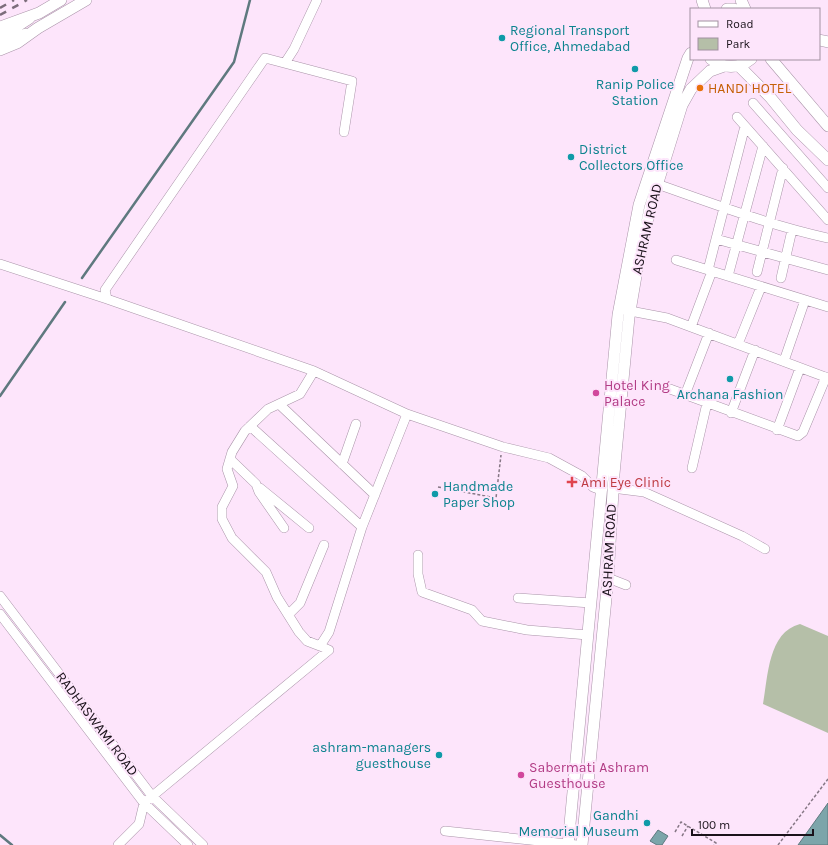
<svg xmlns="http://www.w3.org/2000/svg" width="828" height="845" font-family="Karla,sans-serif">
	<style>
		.green { fill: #b5bfa8 }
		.water { fill: #7ca5aa; stroke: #5f797f }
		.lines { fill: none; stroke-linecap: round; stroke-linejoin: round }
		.stream { stroke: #5f797f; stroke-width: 2.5 }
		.minor-casing { stroke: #aa94a9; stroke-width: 10 }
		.major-casing { stroke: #aa94a9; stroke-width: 12 }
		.path { stroke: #867785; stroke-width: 1.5; stroke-dasharray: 3 2; stroke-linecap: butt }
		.minor { stroke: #fff; stroke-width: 9 }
		.major { stroke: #fff; stroke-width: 11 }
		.rail { stroke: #7c6d7b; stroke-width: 2.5; stroke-dasharray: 7 7; stroke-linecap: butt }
		.culture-dot { fill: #0f9aa8; stroke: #fde5fb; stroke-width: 1.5 }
		.food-dot { fill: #e8710a; stroke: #fde5fb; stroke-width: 1.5 }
		.hotel-dot { fill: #d1479c; stroke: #fde5fb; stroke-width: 1.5 }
		.health-dot { fill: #e0444e; stroke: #fde5fb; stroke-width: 1.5 }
		.labels { text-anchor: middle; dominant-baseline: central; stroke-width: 4; stroke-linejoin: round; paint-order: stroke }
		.culture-label { font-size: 14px; fill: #0d838f; stroke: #fde5fb; text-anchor: start }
		.food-label { font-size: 14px; fill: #c56008; stroke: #fde5fb; text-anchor: start }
		.street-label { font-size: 14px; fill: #1a121a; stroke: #fde5fb }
		.hotel-label { font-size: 14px; fill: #b23c85; stroke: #fde5fb; text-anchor: start }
		.health-label { font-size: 14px; fill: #be3a42; stroke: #fde5fb; text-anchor: start }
	</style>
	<rect width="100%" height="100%" fill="#fde5fb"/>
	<path class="green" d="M800 624 828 636V733L763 704C768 677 768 632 800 624Z"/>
	<path class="water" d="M828 803V845H798Z
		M658 830 668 836 662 845H657L650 841Z"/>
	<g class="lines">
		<path class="stream" d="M82 278 234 62 250 0
			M0 396 65 302
			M0 835 12 845"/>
		<defs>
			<path id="minor" d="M0 36 7 34 30 19
				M0 43 26 33
				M285 63 294 49 317 0
				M753 103 828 188
				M737 117 828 220
				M344 132 352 81 265 58 105 290 107 299 314 371 407 414 503 447 549 458 582 476 593 487 601 490
				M657 184C714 204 769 225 828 238
				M716 239 828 270
				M676 260 828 307
				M0 264 107 299
				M708 270 745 126
				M757 272 783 168
				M728 276 763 146
				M781 278 792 230
				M625 310 667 318 828 378
				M691 327 712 271
				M738 344 761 287
				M784 361 805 300
				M314 371 300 394 268 409 245 431 232 452 227 469 233 486 222 507V519L232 538 266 572 277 597 299 632 307 641 320 646 329 632 362 527 407 414
				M670 389 798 436 803 432 826 377
				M685 395 709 333
				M279 404 375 495
				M731 413 755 350
				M250 426 362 527
				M777 430 800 368
				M230 459 256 484 259 492 284 528
				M342 464 356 424
				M692 468 707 403
				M260 488 309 528
				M612 488 644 492 742 536 765 549
				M418 555V574L422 592 472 610 482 621 527 630 588 635
				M608 578 626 585
				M0 596 152 796 203 845
				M518 598 591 603
				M0 614 144 803 188 845
				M289 614 300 603 324 545
				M445 831 577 845
				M118 845 139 824 144 803 329 650 320 646"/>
			<path id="major" d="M702 0 705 9
				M741 0 745 9
				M727 9H734
				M0 27 39 13 61 0
				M819 40 828 42
				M0 50 17 43 38 28 86 0
				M711 59C723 69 739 69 751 59
				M771 59 828 126
				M739 66 770 97 797 130 828 160
				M568 845 618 315 639 205 688 58 691 53
				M582 845 608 578 614 474 629 317 637 270 650 208 682 105 691 89 710 71 724 66"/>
		</defs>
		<use href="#minor" class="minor-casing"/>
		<use href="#major" class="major-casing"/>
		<path class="path" d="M438 487 496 498 501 455
			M675 832 681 822 716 843 714 845
			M682 836 688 826
			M778 845 828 779"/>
		<use href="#minor" class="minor"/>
		<use href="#major" class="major"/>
		<path class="rail" d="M0 8 14 0
			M0 15 27 0"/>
	</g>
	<g class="culture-dot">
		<circle cx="502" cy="38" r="4"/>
		<circle cx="635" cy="69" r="4"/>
		<circle cx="571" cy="157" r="4"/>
		<circle cx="730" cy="379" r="4"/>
		<circle cx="435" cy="494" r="4"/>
		<circle cx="439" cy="755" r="4"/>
		<circle cx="647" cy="823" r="4"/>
	</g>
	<circle class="food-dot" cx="700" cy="88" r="4"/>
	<g class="hotel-dot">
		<circle cx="596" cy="393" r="4"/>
		<circle cx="521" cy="775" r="4"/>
	</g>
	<path class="health-dot" d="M570 476h4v4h4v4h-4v4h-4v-4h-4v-4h4z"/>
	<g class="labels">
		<g class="culture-label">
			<text x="510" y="30">Regional Transport<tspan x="510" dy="16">Office, Ahmedabad</tspan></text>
			<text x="635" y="84" text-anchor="middle">Ranip Police<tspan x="635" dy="16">Station</tspan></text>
			<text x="579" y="149">District<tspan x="579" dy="16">Collectors Office</tspan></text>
			<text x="730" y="394" text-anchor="middle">Archana Fashion</text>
			<text x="443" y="486">Handmade<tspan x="443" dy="16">Paper Shop</tspan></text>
			<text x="431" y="747" text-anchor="end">ashram-managers<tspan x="431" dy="16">guesthouse</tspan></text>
			<text x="639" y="815" text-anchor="end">Gandhi<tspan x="639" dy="16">Memorial Museum</tspan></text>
		</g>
		<g class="food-label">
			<text x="708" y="88">HANDI HOTEL</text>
		</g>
		<g class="street-label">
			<text transform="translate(647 229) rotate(-77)">ASHRAM ROAD</text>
			<text transform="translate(609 550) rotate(-87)">ASHRAM ROAD</text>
			<text transform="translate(97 724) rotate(53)">RADHASWAMI ROAD</text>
		</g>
		<g class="hotel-label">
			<text x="604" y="385">Hotel King<tspan x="604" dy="16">Palace</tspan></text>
			<text x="529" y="767">Sabermati Ashram<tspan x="529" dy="16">Guesthouse</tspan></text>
		</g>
		<g class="health-label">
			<text x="581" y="482">Ami Eye Clinic</text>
		</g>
	</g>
	<rect x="690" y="8" width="130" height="52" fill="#fde5fb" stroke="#a291a1"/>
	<rect x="698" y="21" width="20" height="6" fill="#ffffff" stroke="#a291a1"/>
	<text x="726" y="28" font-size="12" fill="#1a121a">Road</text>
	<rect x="698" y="38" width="20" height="12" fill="#b5bfa8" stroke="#a291a1"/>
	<text x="726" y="48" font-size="12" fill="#1a121a">Park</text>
	<path d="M692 829v6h121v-6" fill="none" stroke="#1a121a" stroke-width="2"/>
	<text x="698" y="829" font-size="12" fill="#1a121a" stroke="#fde5fb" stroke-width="3" paint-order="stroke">100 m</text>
</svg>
